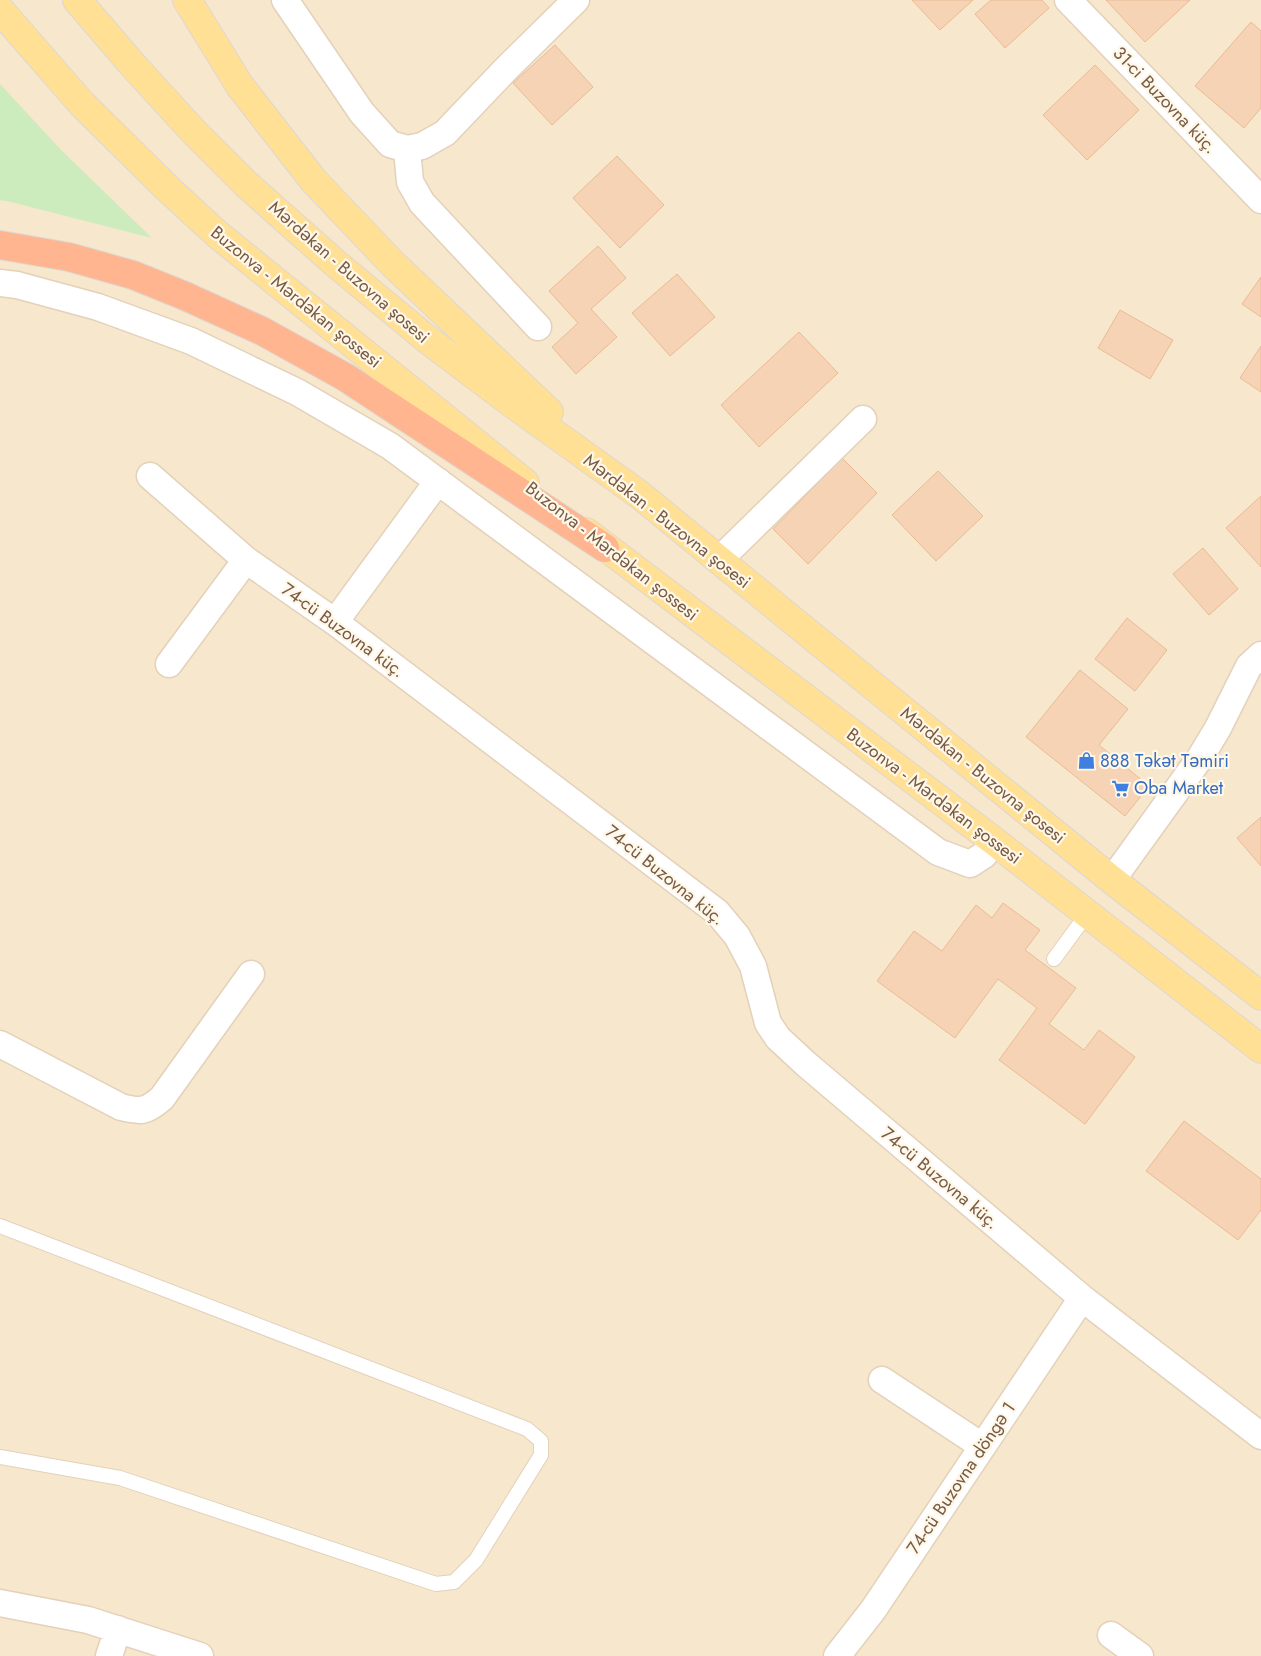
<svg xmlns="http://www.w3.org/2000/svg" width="1261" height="1656" font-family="Jost,sans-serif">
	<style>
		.residential { fill: #f6e7cd }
		.green { fill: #ccecbd }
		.building { fill: #f6d3b4; stroke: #eabb93 }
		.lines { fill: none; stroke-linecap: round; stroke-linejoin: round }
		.lane-casing { stroke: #e3d1ba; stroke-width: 16 }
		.street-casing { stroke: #e3d1ba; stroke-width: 29 }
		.primary-casing { stroke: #ded7d2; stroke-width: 30 }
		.highway-casing { stroke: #ded7d2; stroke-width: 30 }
		.lane { stroke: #fff; stroke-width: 14 }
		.street { stroke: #fff; stroke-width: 26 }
		.primary { stroke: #ffe095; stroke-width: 28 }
		.highway { stroke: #feb590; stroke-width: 28 }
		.labels { text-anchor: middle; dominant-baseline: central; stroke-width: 4.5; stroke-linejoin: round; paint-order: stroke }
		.street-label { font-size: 18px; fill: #765a45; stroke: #fff7e7 }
		.shop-label { font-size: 18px; fill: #366cbe; stroke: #fff7e7; text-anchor: start }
	</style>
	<rect width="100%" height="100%" fill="#fef4df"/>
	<path class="residential" d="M0 0H1261V1656H0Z"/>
	<path class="green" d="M0 84 61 150 152 238 11 202 0 200Z"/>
	<path class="building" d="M912 0H973L940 30Z
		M991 0H1042L1049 8 1005 48 975 14Z
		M1106 0H1190L1145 42Z
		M1251 22 1261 31V108L1244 128 1195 86Z
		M555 45 593 87 552 125 513 83Z
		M1095 65 1139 110 1087 160 1043 115Z
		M617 156 664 205 620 248 573 198Z
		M598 246 626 278 591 309 617 337 576 374 552 347 578 323 549 291Z
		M677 274 715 317 670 356 632 313Z
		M1261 277V317L1242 304Z
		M1120 310 1173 340 1150 379 1098 348Z
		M799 332 838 373 759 447 721 405Z
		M1261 346V392L1240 378Z
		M842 458 877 493 808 564 773 529Z
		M938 471 983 516 936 561 892 515Z
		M1261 496V567L1226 528Z
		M1203 548 1238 589 1209 615 1173 574Z
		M1127 618 1167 650 1135 691 1095 659Z
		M1080 670 1128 709 1099 745 1149 786 1125 816 1026 737Z
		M1261 817V866L1237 838Z
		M1003 903 1040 930 1025 950 1076 988 1049 1024 1084 1050 1099 1030 1135 1057 1085 1124 999 1060 1037 1008 998 979 955 1038 877 981 914 931 942 951 976 905 992 918Z
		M1184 1121 1261 1179V1210L1238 1240 1146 1171Z"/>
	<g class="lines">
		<defs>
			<path id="lane" d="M1054 959 1087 914
				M0 1226 527 1429 541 1441V1455L476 1560 454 1582 436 1584 120 1478 0 1457"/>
			<path id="street" d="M285 0 362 113 390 144 407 149 422 146 445 133 506 69 576 0
				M1068 0 1261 200
				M407 149 410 182 422 203 538 327
				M0 283 17 285 98 307 191 341 297 392 390 446 938 852 970 864 984 855 994 841
				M150 476 246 560 335 622 717 912 737 936 753 966 768 1023 778 1038 806 1064 1082 1298 1261 1436
				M719 560 863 419
				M335 622 438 481
				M169 664 246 560
				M1112 880 1200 758 1218 728 1249 666 1261 655
				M0 1044 121 1107C141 1112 146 1112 162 1098L251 974
				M882 1380 982 1446
				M0 1603 88 1620 200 1656
				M1111 1635 1140 1656
				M109 1656 118 1629
				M837 1656 873 1610 1082 1298"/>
			<path id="primary" d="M77 0 131 63 193 131 246 184 335 263 428 340 513 404 640 495 791 619 1112 880 1261 996
				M187 0 240 86 314 181 392 263 549 412
				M0 10 82 104 166 187 217 234 525 483
				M586 532 994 841 1261 1049"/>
			<path id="highway" d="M0 245 69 257 133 275 185 296 262 331 345 377 605 548"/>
		</defs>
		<use href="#lane" class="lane-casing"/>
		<use href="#street" class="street-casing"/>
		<use href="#primary" class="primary-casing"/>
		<use href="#highway" class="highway-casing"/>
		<use href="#lane" class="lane"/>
		<use href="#street" class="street"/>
		<use href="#primary" class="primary"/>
		<use href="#highway" class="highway"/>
	</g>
	<defs>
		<symbol id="shop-bare" viewBox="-9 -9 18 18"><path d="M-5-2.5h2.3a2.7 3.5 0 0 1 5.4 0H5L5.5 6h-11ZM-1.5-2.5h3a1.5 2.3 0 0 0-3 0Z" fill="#3f7fe0" stroke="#fff7e7" stroke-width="2.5" paint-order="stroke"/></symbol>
		<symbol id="supermarket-bare" viewBox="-9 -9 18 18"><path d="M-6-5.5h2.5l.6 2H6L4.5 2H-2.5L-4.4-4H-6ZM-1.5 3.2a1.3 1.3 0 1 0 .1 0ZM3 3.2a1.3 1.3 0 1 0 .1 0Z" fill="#3f7fe0" stroke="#fff7e7" stroke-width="2.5" paint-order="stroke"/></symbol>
	</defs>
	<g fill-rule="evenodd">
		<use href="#shop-bare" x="1074" y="748" width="25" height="25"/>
		<use href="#supermarket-bare" x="1108" y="776" width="25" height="25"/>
	</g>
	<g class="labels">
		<g class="street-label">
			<text transform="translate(1165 100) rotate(46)">31-ci Buzovna küç.</text>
			<text transform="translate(349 272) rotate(41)">Mərdəkan - Buzovna şosesi</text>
			<text transform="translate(296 297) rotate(39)">Buzonva - Mərdəkan şossesi</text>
			<text transform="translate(667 521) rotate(38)">Mərdəkan - Buzovna şosesi</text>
			<text transform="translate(612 551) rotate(38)">Buzonva - Mərdəkan şossesi</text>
			<text transform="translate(343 630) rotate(36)">74-cü Buzovna küç.</text>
			<text transform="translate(983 775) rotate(39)">Mərdəkan - Buzovna şosesi</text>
			<text transform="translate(934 796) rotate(37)">Buzonva - Mərdəkan şossesi</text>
			<text transform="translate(665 875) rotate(39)">74-cü Buzovna küç.</text>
			<text transform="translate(940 1178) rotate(40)">74-cü Buzovna küç.</text>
			<text transform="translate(961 1478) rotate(-56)">74-cü Buzovna döngə 1</text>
		</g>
		<g class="shop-label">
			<text x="1100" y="761">888 Təkət Təmiri</text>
			<text x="1134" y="788">Oba Market</text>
		</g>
	</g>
</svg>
